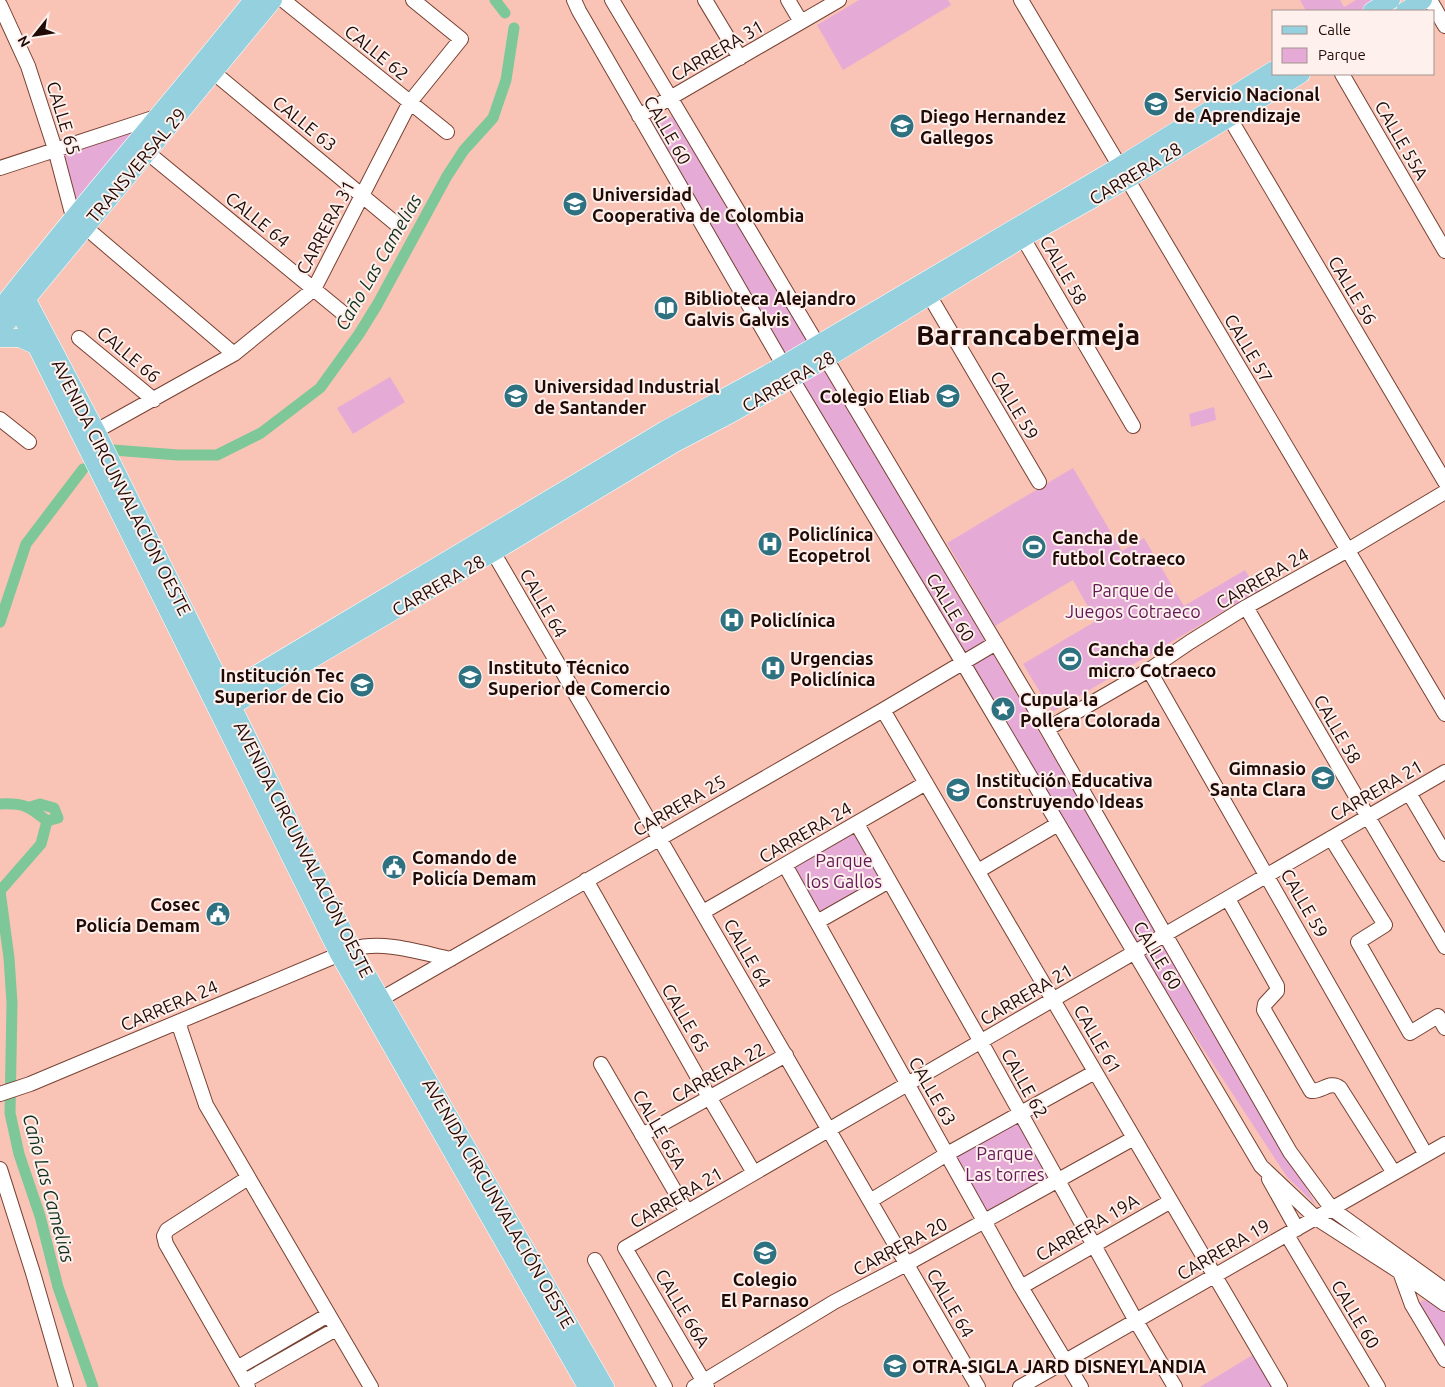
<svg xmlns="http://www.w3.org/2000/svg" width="1445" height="1387" font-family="Ubuntu,sans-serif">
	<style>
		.green { fill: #e5abd6 }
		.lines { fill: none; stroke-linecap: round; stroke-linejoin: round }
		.canal { stroke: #7dc799; stroke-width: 11 }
		.minor-casing { stroke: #784132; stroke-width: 16 }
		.major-casing { stroke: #fff; stroke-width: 19 }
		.minor { stroke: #fff; stroke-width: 14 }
		.major { stroke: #95d0de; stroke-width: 18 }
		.labels { text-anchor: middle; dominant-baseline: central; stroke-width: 4; stroke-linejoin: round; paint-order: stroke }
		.street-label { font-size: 18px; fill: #200a05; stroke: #fef0ec }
		.poi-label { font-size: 18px; font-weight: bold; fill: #200a05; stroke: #fef0ec; text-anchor: start }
		.park-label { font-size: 18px; fill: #641957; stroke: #fef0ec }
		.water-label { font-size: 19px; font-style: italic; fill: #10311e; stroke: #fef0ec }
		.town-label { font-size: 28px; font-weight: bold; fill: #200a05; stroke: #fef0ec }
	</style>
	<rect width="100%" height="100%" fill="#f9c4b6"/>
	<path class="green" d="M859 0H948L951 5 843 70 817 25Z
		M1300 0H1340L1344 7 1356 0H1391L1372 11H1306Z
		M673 115 1172 956 1268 1119 1316 1205 1287 1177 1139 951 650 130Z
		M141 128 76 205 64 155Z
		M390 377 405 402 353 434 337 408Z
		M1214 407 1216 420 1191 427 1189 414Z
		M1073 468 1122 551 1144 538 1184 606 1245 570 1258 591 1052 712 1023 664 1096 621 1073 580 995 626 947 543Z
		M856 831 884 881 819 918 791 868Z
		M1018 1117 1053 1175 988 1212 955 1154Z
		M1423 1300 1428 1301 1445 1312V1359L1416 1306Z
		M1259 1351 1280 1387H1200Z"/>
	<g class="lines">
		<path class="canal" d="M495 0 505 13
			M113 450 178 455H217L261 433 320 388 359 334 377 305 447 176 464 150 493 118 506 80 514 28
			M0 622 26 544 83 469
			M0 804C24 803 29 806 47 821L41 844 0 891 9 958 12 1003 10 1113 19 1154 40 1216 58 1287 93 1387
			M30 807 40 804 54 808 58 818 47 821"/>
		<defs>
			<path id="minor" d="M283 0 447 132
				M574 0 579 11 777 354 963 663 1261 1166 1316 1218 1400 1272 1445 1304
				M612 0 1047 729 1290 1152 1332 1209 1445 1290
				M705 0 740 58
				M788 0 801 22
				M1021 0 1445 714
				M1430 0 1445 26
				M0 5 28 66 55 149 73 217
				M213 72 395 223
				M1342 74 1445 251
				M639 116 839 0
				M1229 117 1445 482
				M148 153 344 314
				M0 168 159 116
				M85 227 234 354
				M1023 238 1133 426
				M929 295 1039 482
				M79 338 154 400
				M0 419 29 442
				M96 431 234 354 314 289 410 102 461 39 413 0
				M489 545 978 1387
				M1246 607 1368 817 1445 947
				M1149 670 1426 1155
				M883 710 1280 1387
				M1047 729 1149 670 1190 642 1246 607 1348 550 1445 492
				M1409 793 1445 854
				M857 824 981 1042 1136 1321 1175 1387
				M1331 838 1385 925 1358 942 1410 1033 1438 1016 1445 1028
				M785 865 1021 1287 1081 1387
				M978 871 1058 824
				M586 880 709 1097 754 1173
				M1228 899 1277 986V991L1265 1004 1264 1010 1311 1091C1322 1092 1330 1080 1340 1088L1394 1173
				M703 912 926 783
				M817 922 889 881
				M381 999 883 710 996 643
				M178 1022 206 1105 371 1387
				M601 1064 687 1212
				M0 1094 30 1084 352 949C384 940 418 952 451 959
				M642 1135 786 1055
				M0 1169 33 1273 66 1387
				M248 1178 167 1230 164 1236 166 1244 248 1387
				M1269 1179 1297 1229
				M870 1201 947 1154 1095 1072
				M1287 1235 1378 1387
				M595 1260 665 1387
				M1400 1272 1412 1305 1445 1360
				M1021 1287 1171 1201
				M237 1368 328 1315
				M245 1381 336 1329
				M694 1387 834 1302 914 1260 1127 1142
				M707 1387 625 1248 1445 772
				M1020 1387 1445 1144"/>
			<path id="major" d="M1372 11 1391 0
				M1405 11 1423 0
				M19 285 96 431 352 949 605 1387
				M11 295 339 954 587 1387
				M0 309C82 204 170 104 253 0
				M0 331 273 0
				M0 338H20L35 345
				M217 698 665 430 773 371 1120 166 1274 70
				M220 713 507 544 673 444 732 413 831 356 1023 238 1128 179 1301 74"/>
		</defs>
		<use href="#minor" class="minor-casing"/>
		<use href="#major" class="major-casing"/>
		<use href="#minor" class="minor"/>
		<use href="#major" class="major"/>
	</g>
	<defs>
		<symbol id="university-disc" viewBox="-11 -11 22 22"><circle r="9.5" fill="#2e7282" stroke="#fef0ec"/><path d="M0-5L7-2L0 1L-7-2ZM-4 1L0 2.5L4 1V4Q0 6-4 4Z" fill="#fff"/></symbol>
		<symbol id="library-disc" viewBox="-11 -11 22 22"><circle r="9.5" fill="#2e7282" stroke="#fef0ec"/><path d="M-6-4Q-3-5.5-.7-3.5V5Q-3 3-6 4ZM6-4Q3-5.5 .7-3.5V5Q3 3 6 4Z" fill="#fff"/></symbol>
		<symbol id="school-disc" viewBox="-11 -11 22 22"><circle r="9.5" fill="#2e7282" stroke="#fef0ec"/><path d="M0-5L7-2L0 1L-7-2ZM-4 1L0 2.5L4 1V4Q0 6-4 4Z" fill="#fff"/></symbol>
		<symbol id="hospital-disc" viewBox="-11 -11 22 22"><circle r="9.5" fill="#2e7282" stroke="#fef0ec"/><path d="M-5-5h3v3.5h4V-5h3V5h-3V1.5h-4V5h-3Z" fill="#fff"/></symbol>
		<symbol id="stadium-disc" viewBox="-11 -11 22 22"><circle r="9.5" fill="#2e7282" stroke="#fef0ec"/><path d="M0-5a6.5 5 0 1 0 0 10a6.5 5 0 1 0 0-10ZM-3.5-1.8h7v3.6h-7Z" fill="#fff"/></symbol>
		<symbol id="sight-disc" viewBox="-11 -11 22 22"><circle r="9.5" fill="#2e7282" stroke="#fef0ec"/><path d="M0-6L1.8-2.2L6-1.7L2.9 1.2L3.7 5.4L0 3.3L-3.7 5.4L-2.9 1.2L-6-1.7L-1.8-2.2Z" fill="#fff"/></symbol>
		<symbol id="civic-disc" viewBox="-11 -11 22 22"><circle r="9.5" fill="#2e7282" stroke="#fef0ec"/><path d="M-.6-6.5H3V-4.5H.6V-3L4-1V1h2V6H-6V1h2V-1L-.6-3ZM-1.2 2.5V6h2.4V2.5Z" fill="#fff"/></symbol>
	</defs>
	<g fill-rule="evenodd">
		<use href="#university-disc" x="1142" y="90" width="28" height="28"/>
		<use href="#university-disc" x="888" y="112" width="28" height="28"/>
		<use href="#university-disc" x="561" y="190" width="28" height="28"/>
		<use href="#library-disc" x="652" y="294" width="28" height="28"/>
		<use href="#university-disc" x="502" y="382" width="28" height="28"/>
		<use href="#school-disc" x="934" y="382" width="28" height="28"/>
		<use href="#hospital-disc" x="756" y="530" width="28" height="28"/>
		<use href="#stadium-disc" x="1020" y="533" width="28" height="28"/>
		<use href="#hospital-disc" x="718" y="606" width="28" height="28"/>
		<use href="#stadium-disc" x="1056" y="645" width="28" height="28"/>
		<use href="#hospital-disc" x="759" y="654" width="28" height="28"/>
		<use href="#university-disc" x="456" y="663" width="28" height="28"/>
		<use href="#school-disc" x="348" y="671" width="28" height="28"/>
		<use href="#sight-disc" x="989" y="695" width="28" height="28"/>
		<use href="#school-disc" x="1309" y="764" width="28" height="28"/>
		<use href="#school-disc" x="944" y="776" width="28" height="28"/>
		<use href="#civic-disc" x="380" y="853" width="28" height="28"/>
		<use href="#civic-disc" x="204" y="900" width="28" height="28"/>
		<use href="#school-disc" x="751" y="1239" width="28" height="28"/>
		<use href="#school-disc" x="881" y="1352" width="28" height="28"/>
	</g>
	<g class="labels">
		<g class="street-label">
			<text transform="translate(717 50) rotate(-30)">CARRERA 31</text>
			<text transform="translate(377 52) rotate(39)">CALLE 62</text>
			<text transform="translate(64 118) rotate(73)">CALLE 65</text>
			<text transform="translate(305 123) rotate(39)">CALLE 63</text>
			<text transform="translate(668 130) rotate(60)">CALLE 60</text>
			<text transform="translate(1402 140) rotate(60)">CALLE 55A</text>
			<text transform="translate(136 165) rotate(-50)">TRANSVERSAL 29</text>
			<text transform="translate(1135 173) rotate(-31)">CARRERA 28</text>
			<text transform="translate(258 219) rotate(39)">CALLE 64</text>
			<text transform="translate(325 227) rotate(-62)">CARRERA 31</text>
			<text transform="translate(1064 270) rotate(60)">CALLE 58</text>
			<text transform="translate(1353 290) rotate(59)">CALLE 56</text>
			<text transform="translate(1249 348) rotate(59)">CALLE 57</text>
			<text transform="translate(129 354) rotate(40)">CALLE 66</text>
			<text transform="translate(788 381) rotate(-30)">CARRERA 28</text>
			<text transform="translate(1015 405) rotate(59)">CALLE 59</text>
			<text transform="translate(122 487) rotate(63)">AVENIDA CIRCUNVALACIÓN OESTE</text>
			<text transform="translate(1262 578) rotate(-30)">CARRERA 24</text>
			<text transform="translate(438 585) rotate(-30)">CARRERA 28</text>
			<text transform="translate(544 603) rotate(60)">CALLE 64</text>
			<text transform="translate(951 607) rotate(59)">CALLE 60</text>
			<text transform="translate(1338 729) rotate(60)">CALLE 58</text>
			<text transform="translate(1376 790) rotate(-30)">CARRERA 21</text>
			<text transform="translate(679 805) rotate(-30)">CARRERA 25</text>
			<text transform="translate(805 832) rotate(-30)">CARRERA 24</text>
			<text transform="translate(304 849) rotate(63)">AVENIDA CIRCUNVALACIÓN OESTE</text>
			<text transform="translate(1305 903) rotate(60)">CALLE 59</text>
			<text transform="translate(748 953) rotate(60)">CALLE 64</text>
			<text transform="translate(1158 955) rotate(59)">CALLE 60</text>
			<text transform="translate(1026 994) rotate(-30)">CARRERA 21</text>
			<text transform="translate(169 1005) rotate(-23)">CARRERA 24</text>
			<text transform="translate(686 1018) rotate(60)">CALLE 65</text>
			<text transform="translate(1098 1039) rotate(60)">CALLE 61</text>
			<text transform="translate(718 1072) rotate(-29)">CARRERA 22</text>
			<text transform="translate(1025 1083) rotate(61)">CALLE 62</text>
			<text transform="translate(933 1091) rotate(60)">CALLE 63</text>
			<text transform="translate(660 1129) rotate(60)">CALLE 65A</text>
			<text transform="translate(676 1197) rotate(-30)">CARRERA 21</text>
			<text transform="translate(499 1203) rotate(60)">AVENIDA CIRCUNVALACIÓN OESTE</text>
			<text transform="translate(1087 1227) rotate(-30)">CARRERA 19A</text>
			<text transform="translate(900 1246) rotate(-28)">CARRERA 20</text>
			<text transform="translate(1223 1249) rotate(-30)">CARRERA 19</text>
			<text transform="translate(951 1303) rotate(60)">CALLE 64</text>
			<text transform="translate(683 1308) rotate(59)">CALLE 66A</text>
			<text transform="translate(1356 1314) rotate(59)">CALLE 60</text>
		</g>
		<g class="poi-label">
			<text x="1174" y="94">Servicio Nacional<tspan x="1174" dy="21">de Aprendizaje</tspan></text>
			<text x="920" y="116">Diego Hernandez<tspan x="920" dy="21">Gallegos</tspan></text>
			<text x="592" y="194">Universidad<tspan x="592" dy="21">Cooperativa de Colombia</tspan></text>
			<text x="684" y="298">Biblioteca Alejandro<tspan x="684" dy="21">Galvis Galvis</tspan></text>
			<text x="534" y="386">Universidad Industrial<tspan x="534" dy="21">de Santander</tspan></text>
			<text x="930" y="396" text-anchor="end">Colegio Eliab</text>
			<text x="788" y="534">Policlínica<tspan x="788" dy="21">Ecopetrol</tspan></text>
			<text x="1052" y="537">Cancha de<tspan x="1052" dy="21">futbol Cotraeco</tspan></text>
			<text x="750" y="620">Policlínica</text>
			<text x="1088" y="649">Cancha de<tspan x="1088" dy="21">micro Cotraeco</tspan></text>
			<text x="790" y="658">Urgencias<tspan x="790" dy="21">Policlínica</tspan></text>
			<text x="488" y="667">Instituto Técnico<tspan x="488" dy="21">Superior de Comercio</tspan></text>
			<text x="344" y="675" text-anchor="end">Institución Tec<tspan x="344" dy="21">Superior de Cio</tspan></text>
			<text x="1020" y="699">Cupula la<tspan x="1020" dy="21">Pollera Colorada</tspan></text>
			<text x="1306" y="768" text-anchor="end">Gimnasio<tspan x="1306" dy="21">Santa Clara</tspan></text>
			<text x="976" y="780">Institución Educativa<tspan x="976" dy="21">Construyendo Ideas</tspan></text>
			<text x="412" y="857">Comando de<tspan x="412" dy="21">Policía Demam</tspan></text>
			<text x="200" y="904" text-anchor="end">Cosec<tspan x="200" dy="21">Policía Demam</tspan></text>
			<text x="765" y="1279" text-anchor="middle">Colegio<tspan x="765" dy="21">El Parnaso</tspan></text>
			<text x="912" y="1366">OTRA-SIGLA JARD DISNEYLANDIA</text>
		</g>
		<g class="park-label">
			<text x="1133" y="590">Parque de<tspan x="1133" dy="21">Juegos Cotraeco</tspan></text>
			<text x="844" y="860">Parque<tspan x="844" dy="21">los Gallos</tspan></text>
			<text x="1005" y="1153">Parque<tspan x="1005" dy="21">Las torres</tspan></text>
		</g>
		<g class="water-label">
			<text transform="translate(378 262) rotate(-60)">Caño Las Camelias</text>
			<text transform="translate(49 1188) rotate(75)">Caño Las Camelias</text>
		</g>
		<g class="town-label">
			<text x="1028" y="334">Barrancabermeja</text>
		</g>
	</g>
	<rect x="1272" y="10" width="162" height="65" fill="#fef0ec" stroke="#a59490"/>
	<rect x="1282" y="26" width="25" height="8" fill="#95d0de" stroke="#a59490"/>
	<text x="1318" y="35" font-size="15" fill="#200a05">Calle</text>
	<rect x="1282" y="48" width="25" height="15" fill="#e5abd6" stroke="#a59490"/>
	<text x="1318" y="60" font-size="15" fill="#200a05">Parque</text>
	<g transform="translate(35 35) rotate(240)" stroke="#fef0ec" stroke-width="4" paint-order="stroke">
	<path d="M0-4L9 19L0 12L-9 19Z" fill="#200a05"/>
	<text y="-8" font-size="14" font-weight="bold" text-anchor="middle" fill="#200a05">N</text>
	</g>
</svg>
